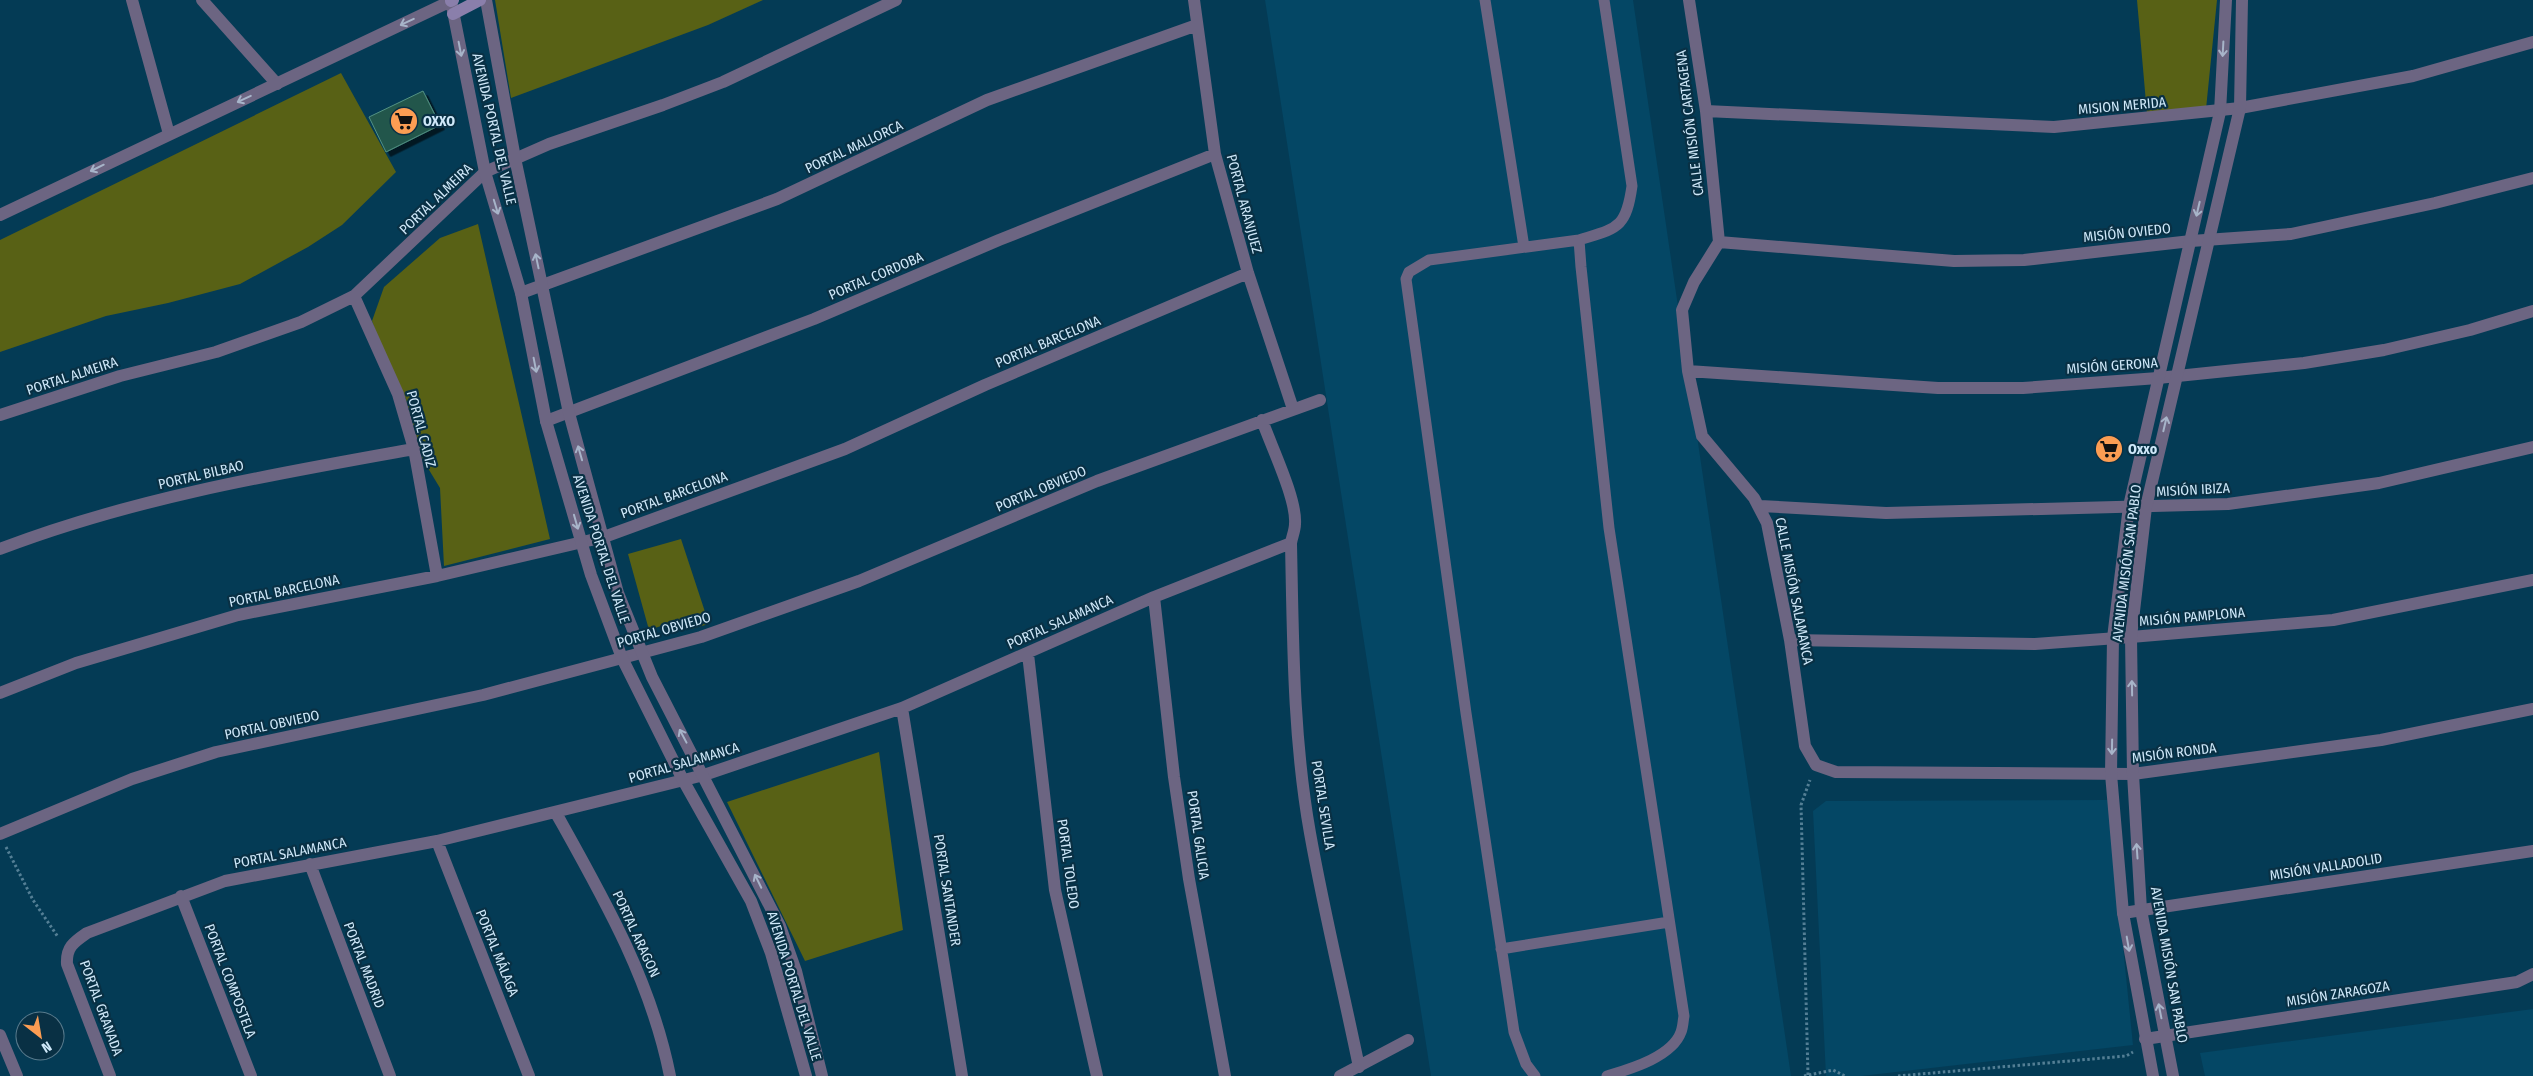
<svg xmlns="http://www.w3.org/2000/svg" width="2533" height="1076" font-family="'Fira Sans Condensed',sans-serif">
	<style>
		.built { fill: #044765 }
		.green { fill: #586115 }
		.building { fill: #23574c; stroke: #539283; filter: url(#shadow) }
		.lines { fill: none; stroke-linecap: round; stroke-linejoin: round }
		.path { stroke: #547f95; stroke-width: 3; stroke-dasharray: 2.5 2.5; stroke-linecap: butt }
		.service { stroke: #6c6582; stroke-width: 11 }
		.minor { stroke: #6c6582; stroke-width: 12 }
		.tertiary { stroke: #6c6582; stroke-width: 12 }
		.secondary { stroke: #8a7fab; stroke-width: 12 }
		.oneway { stroke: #a7b4c9 }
		.labels { text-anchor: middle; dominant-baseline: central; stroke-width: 4.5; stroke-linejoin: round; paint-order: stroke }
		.street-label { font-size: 14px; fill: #cfe8f9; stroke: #093044 }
		.poi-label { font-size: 14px; font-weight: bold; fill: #cfe8f9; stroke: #093044; text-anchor: start }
	</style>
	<defs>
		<filter id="shadow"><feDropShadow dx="4.5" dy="4.5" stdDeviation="0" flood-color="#0009"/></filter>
	</defs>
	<rect width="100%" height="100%" fill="#043b55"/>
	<path class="built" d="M1265 0H1633L1791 1076H1431Z
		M2108 800 2133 1045 1861 1076H1826L1813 811 1826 801Z
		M2533 1009V1076H2205L2200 1053Z"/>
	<path class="green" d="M495 0H763L708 25 511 98Z
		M2137 0H2217L2206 109 2147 114Z
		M341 73 396 172 342 225 308 247 240 284 168 303 106 316 0 352V240Z
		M478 224 550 539 444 566 440 488 423 460 406 399 382 350 372 321 384 287 440 238Z
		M681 539 709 624 691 629 673 622 649 630 628 554Z
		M879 752 903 930 805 961 727 802Z"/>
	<path class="building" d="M423 91 440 125 386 152 369 117Z"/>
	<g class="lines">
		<path class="path" d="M6 847 33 900 58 937
			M1808 1075 1801 805 1810 780
			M1804 1076 1833 1070 1845 1076
			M1898 1076 2126 1056 2133 1052"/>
		<path class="service" d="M1485 0 1524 247
			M1604 0 1632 186C1626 229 1617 228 1579 240L1581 267 1609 528 1684 1016C1683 1021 1683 1027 1681 1032 1672 1057 1630 1069 1607 1076
			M1501 949 1669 922
			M1535 1076 1526 1064 1514 1032 1466 713 1406 279 1409 272 1429 260 1579 240"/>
		<path class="minor" d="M132 0 169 134
			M202 0 277 84
			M1194 0 1215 154 1248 273 1293 409
			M1689 0 1706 111 1719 242
			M1706 111 2054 127 2240 108 2413 76 2533 42
			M1719 242 1694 282 1682 310 1688 371 1702 436 1754 498 1767 523 1790 640 1805 746 1816 765 1836 772 2133 774 2381 740 2533 709
			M1719 242 1954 261 2024 260 2191 241 2291 234 2435 203 2533 178
			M521 293 777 199 987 100 1197 25
			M354 296 398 394 414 449 437 576
			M1688 371 1938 388H2023L2158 378 2304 363 2384 350 2470 330 2533 311
			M0 415 120 376 216 352 301 322 354 296 485 172 549 144 663 105 723 82 896 0
			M1262 420C1271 446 1297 499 1295 524 1295 530 1292 537 1291 543 1293 640 1293 738 1310 833 1324 912 1343 989 1359 1067
			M546 421 814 319 999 240 1215 154
			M1760 506 1886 513 2228 504 2379 483 2533 447
			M0 549C133 498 274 474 414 449
			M1154 597 1174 777 1189 879 1225 1076
			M1790 640 2035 644 2131 637 2333 620 2533 580
			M1028 654 1055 890 1097 1076
			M0 693 76 663 238 615 437 576 604 537 845 449 985 385 1248 273
			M902 708 962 1076
			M556 813C603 897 651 980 670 1076
			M0 834 132 779 216 752 483 695 701 637 859 581 1097 481 1320 400
			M437 841 529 1076
			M310 864 390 1076
			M181 896 251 1076
			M2123 913 2533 851
			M2145 1039 2517 982 2533 974
			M110 1076 67 964C66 947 74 942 87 933L225 881 437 841 704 775 902 708 1154 597 1291 543
			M1340 1076 1408 1040"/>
		<path class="tertiary" d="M486 0 515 158 569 413 618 593 652 677 780 926 796 971 822 1076
			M0 215 451 1 485 172 521 293 546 421 591 575 622 658 683 780 751 901 771 953 806 1076
			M0 1035 17 1076
			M2153 1076 2123 913 2111 774 2113 638 2129 506 2220 112 2226 0
			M2173 1076 2141 910 2133 774 2131 637 2146 507 2240 108 2242 0"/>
		<path class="secondary" d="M451 1 453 0
			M453 14 480 0"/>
	</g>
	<defs><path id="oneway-shaft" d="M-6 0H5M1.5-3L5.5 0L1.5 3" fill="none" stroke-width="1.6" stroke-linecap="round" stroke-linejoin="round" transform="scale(1.25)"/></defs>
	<g class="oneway">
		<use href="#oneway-shaft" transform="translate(407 22) rotate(155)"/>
		<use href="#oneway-shaft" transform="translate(460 49) rotate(79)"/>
		<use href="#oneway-shaft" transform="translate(2223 49) rotate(93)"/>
		<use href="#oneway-shaft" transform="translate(244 99) rotate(155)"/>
		<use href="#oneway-shaft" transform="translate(97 168) rotate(154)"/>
		<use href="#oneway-shaft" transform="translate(496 207) rotate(73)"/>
		<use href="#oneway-shaft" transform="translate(2198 209) rotate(103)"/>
		<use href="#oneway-shaft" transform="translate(537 261) rotate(-102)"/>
		<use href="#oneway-shaft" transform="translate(535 365) rotate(79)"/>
		<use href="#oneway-shaft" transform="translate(2165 424) rotate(-77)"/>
		<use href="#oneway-shaft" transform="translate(580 453) rotate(-106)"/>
		<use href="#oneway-shaft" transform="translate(576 522) rotate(74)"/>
		<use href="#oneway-shaft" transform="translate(2132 688) rotate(-91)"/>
		<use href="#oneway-shaft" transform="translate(683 736) rotate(-118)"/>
		<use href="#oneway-shaft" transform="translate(2112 747) rotate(91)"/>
		<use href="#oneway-shaft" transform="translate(2137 851) rotate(-94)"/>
		<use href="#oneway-shaft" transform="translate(758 881) rotate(-116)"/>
		<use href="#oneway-shaft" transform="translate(2128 944) rotate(80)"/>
		<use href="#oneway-shaft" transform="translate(2160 1011) rotate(-101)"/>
	</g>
	<defs>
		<symbol id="supermarket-disc" viewBox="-11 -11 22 22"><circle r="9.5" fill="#fc9d53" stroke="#093044"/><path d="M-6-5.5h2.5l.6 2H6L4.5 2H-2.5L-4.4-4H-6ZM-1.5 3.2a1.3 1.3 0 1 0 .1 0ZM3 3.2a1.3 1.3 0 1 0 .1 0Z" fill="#111"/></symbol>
	</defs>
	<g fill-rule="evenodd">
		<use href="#supermarket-disc" x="388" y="105" width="32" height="32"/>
		<use href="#supermarket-disc" x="2093" y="433" width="32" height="32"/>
	</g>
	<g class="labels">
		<g class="street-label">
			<text transform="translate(2122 106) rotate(-5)">MISION MERIDA</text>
			<text transform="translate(1690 123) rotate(-97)">CALLE MISIÓN CARTAGENA</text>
			<text transform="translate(494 129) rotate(77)">AVENIDA PORTAL DEL VALLE</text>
			<text transform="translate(854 147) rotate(-25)">PORTAL MALLORCA</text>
			<text transform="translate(436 199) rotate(-44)">PORTAL ALMEIRA</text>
			<text transform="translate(1244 204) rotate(75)">PORTAL ARANJUEZ</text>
			<text transform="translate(2127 233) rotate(-6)">MISIÓN OVIEDO</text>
			<text transform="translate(876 276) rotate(-23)">PORTAL CORDOBA</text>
			<text transform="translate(1048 342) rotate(-23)">PORTAL BARCELONA</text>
			<text transform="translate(2112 366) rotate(-4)">MISIÓN GERONA</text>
			<text transform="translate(72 376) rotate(-18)">PORTAL ALMEIRA</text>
			<text transform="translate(421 429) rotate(75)">PORTAL CADIZ</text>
			<text transform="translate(201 475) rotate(-13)">PORTAL BILBAO</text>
			<text transform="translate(1041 489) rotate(-23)">PORTAL OBVIEDO</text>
			<text transform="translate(2193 490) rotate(-3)">MISIÓN IBIZA</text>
			<text transform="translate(674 495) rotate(-20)">PORTAL BARCELONA</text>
			<text transform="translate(601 549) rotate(72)">AVENIDA PORTAL DEL VALLE</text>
			<text transform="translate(2127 563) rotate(-83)">AVENIDA MISIÓN SAN PABLO</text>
			<text transform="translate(284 591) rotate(-12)">PORTAL BARCELONA</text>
			<text transform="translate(1794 591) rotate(79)">CALLE MISIÓN SALAMANCA</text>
			<text transform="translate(2192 617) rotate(-5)">MISIÓN PAMPLONA</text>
			<text transform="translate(1060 622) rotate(-24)">PORTAL SALAMANCA</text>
			<text transform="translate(664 630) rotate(-16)">PORTAL OBVIEDO</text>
			<text transform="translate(272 725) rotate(-12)">PORTAL OBVIEDO</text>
			<text transform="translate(2174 753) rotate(-7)">MISIÓN RONDA</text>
			<text transform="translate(684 763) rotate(-16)">PORTAL SALAMANCA</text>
			<text transform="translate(1323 805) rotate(81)">PORTAL SEVILLA</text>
			<text transform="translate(1198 835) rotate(82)">PORTAL GALICIA</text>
			<text transform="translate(290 853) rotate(-11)">PORTAL SALAMANCA</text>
			<text transform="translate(1068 864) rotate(82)">PORTAL TOLEDO</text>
			<text transform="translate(2326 867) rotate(-9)">MISIÓN VALLADOLID</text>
			<text transform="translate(947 890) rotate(81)">PORTAL SANTANDER</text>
			<text transform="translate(636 934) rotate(65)">PORTAL ARAGON</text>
			<text transform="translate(497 953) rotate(68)">PORTAL MÁLAGA</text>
			<text transform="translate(364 965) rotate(69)">PORTAL MADRID</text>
			<text transform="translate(2169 965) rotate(80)">AVENIDA MISIÓN SAN PABLO</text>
			<text transform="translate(230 981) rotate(69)">PORTAL COMPOSTELA</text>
			<text transform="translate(794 986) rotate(73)">AVENIDA PORTAL DEL VALLE</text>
			<text transform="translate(2338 994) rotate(-9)">MISIÓN ZARAGOZA</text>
			<text transform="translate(101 1008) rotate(70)">PORTAL GRANADA</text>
		</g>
		<g class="poi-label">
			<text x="423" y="121">OXXO</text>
			<text x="2128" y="449">Oxxo</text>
		</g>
	</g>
	<g transform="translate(40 1036) rotate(149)"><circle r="24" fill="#093044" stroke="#587a8c"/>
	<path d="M0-4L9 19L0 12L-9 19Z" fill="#fc9d53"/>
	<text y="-8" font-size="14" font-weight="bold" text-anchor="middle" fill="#cfe8f9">N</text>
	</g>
</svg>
